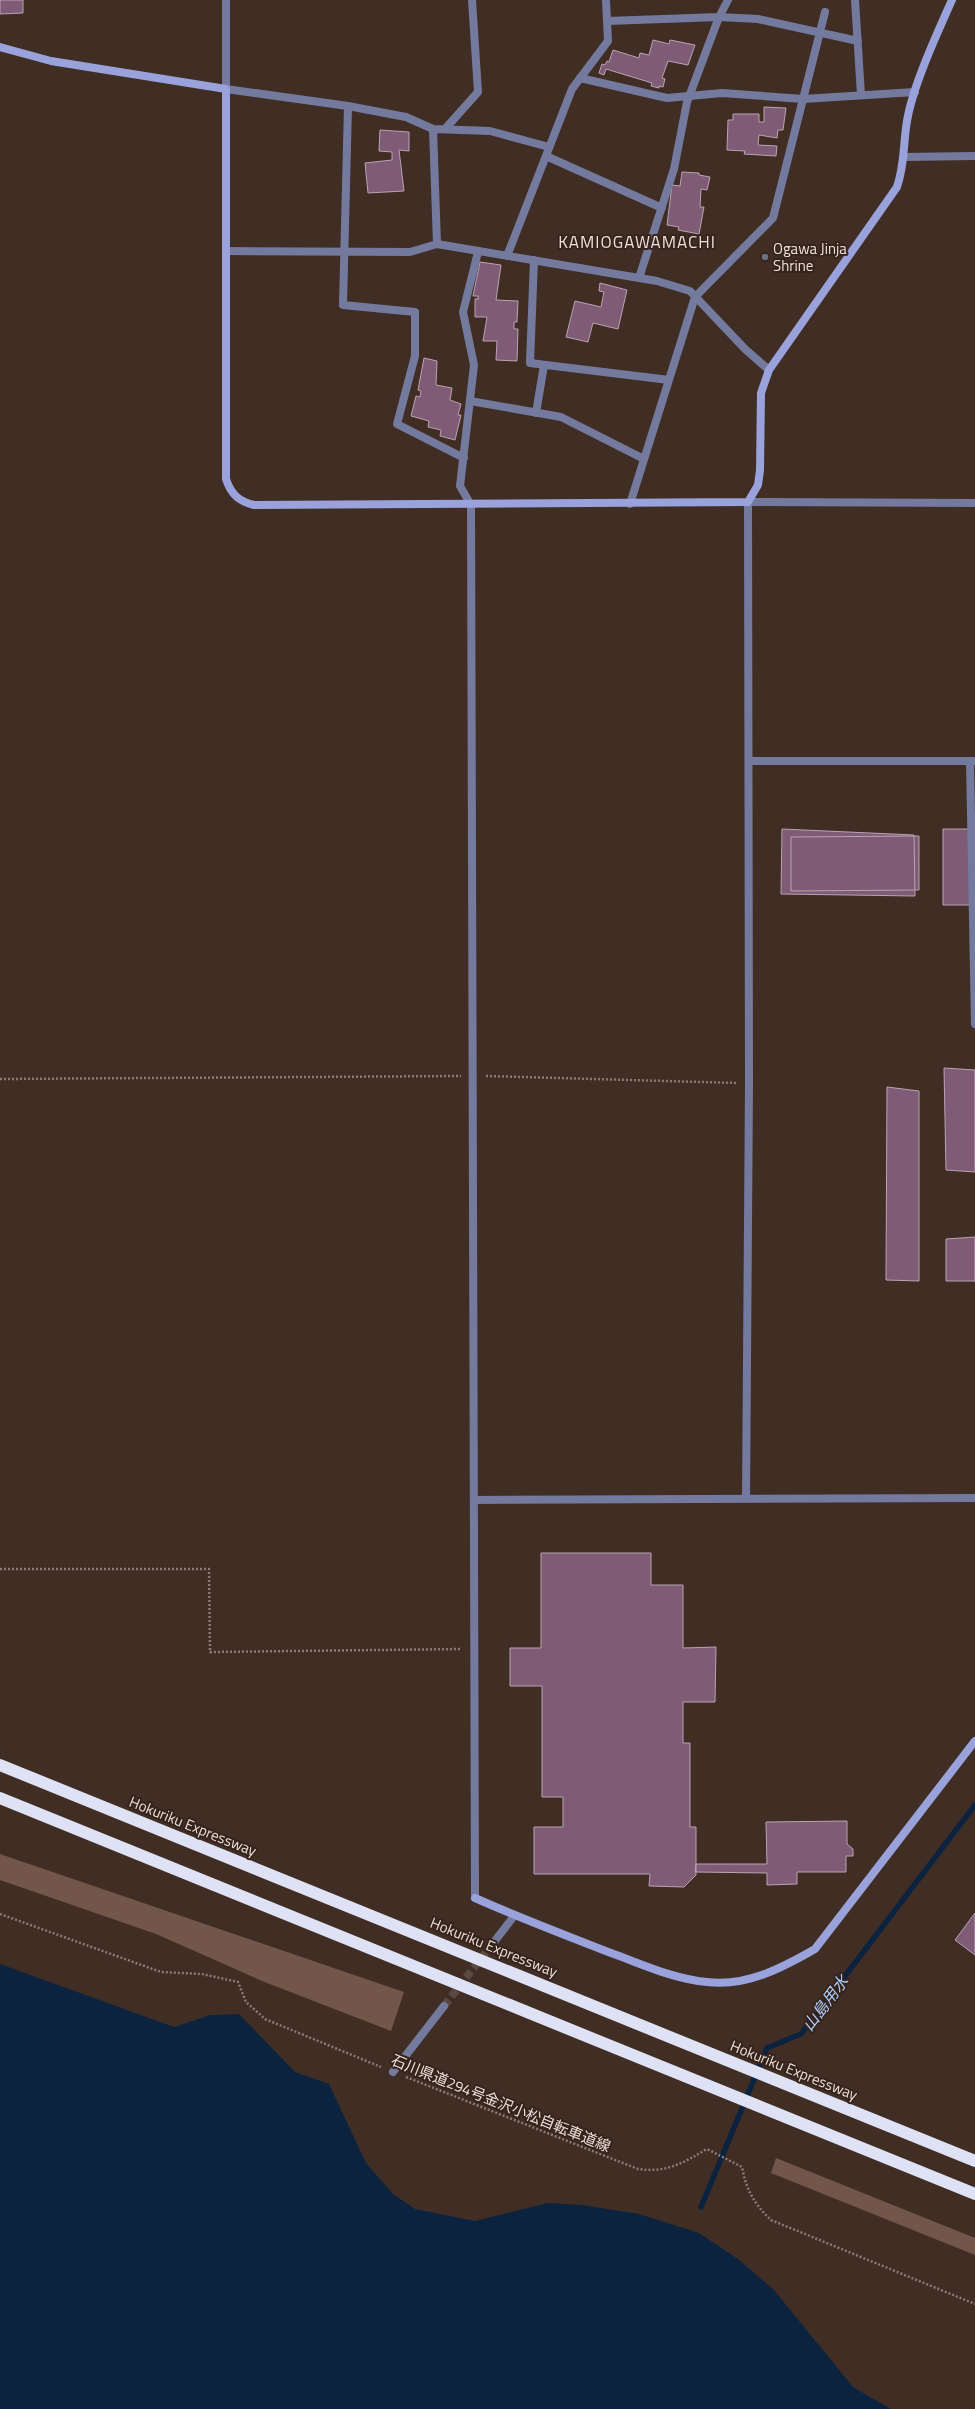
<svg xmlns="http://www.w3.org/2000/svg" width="975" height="2409" font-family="'Titillium Web','Noto Sans JP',sans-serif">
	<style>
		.green { fill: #725649 }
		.water { fill: #0c2340 }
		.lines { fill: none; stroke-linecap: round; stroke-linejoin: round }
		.stream { stroke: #0c2340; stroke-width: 5.5 }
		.building { fill: #7f5b76; stroke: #b9a4b3 }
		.street-tunnel { stroke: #5a4940; stroke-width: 8; stroke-dasharray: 8 4; stroke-linecap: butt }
		.path { stroke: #8b7b74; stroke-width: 2.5; stroke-dasharray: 2 2; stroke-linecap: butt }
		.street { stroke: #747a9e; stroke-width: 8 }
		.secondary { stroke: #99a2da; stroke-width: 8 }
		.highway { stroke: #dfe2f4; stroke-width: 12 }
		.worship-dot { fill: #6b7280; stroke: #36241c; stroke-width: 1.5 }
		.labels { text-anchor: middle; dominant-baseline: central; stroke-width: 4; stroke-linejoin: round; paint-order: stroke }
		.poi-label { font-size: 15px; fill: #ecdfda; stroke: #36241c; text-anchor: start }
		.street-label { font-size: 15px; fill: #ecdfda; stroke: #36241c }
		.water-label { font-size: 16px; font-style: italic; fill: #adcffc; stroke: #36241c }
		.quarter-label { font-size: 17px; letter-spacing: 1px; fill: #ecdfda; stroke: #36241c }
	</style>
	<rect width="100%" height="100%" fill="#402e25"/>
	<path class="green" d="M0 1854 404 1992 391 2031 262 1981 156 1934 0 1880Z
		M776 2158 975 2238V2255L771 2173Z"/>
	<path class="water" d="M0 1964 174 2027 210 2015 239 2014 295 2072 329 2084 366 2163 393 2194 415 2209 475 2221 548 2203 582 2205 639 2214 699 2233 738 2259 774 2290 853 2387 891 2409H0Z"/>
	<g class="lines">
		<path class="stream" d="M701 2207 767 2048 801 2034 975 1805"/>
	</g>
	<path class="building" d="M0 0H23V13L0 14Z
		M653 40 669 44 670 40 695 45 688 65 668 61 662 78 665 79 663 87 659 86V88L651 86 652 83 606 69 604 75 599 73 602 64 605 65 607 61 609 62 613 50 639 58 640 53 649 55Z
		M764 107 786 108 783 130H778L777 138 759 135 758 145 777 146 776 156 744 154 745 151 727 150 728 120H733V114H759V122H764Z
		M380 130 409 132V151L399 150 404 191 368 193 365 163 392 160V152L379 151Z
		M682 172 699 173V175L710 177 707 190 701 189 700 207H704L699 234 678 230 679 227 667 225 672 185 680 186Z
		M480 262 501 265 496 300 518 301 517 322H514V329H518L517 361 496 360 497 341H483L487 317H475V299H478V296H473Z
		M600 283 627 290 618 329 593 323 588 342 566 337 575 301 601 307 604 292 599 291Z
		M424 358 437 361 436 385 452 388 450 400 461 404 458 415H461L455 440 440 436 441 430 428 427 429 421 411 416 416 396 420 397 421 391 418 390Z
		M782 829 914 835 915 896 781 894Z
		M943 829H975V905H943Z
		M919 836V890L791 891V837Z
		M944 1068 975 1070V1172L946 1170Z
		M887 1087 919 1091V1281L886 1280Z
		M975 1237V1281H946V1239Z
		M541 1553H651V1585H683V1648L716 1647 715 1702H683V1743H690V1827H696V1875L684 1887 649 1886 650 1874H534V1827H563V1797H542V1686H510V1648H541Z
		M847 1821V1844L853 1849V1856H846V1872H797V1884L767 1885V1873L695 1872 696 1864H767L766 1822Z
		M975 1913V1955L955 1940Z"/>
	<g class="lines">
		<path class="street-tunnel" d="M444 2006 494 1942"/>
		<path class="path" d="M486 1076 737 1083
			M0 1079 461 1076
			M0 1569H209L210 1652 462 1649
			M0 1914 161 1972 202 1974 238 1982 246 2002 265 2019 381 2067
			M406 2077 638 2169C667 2173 683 2163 707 2149L742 2167C746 2189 754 2204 771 2220L975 2304"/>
		<path class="street" d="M226 0V89L348 106 406 117 433 129 490 131 549 147
			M855 0 861 95
			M607 21 719 17 758 19 858 41
			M580 78 667 98 722 93 803 99 915 92
			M348 106 343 305 415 312V356L397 424 464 458
			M433 129 437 244
			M445 129 478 92 472 0
			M546 156 662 208
			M904 157 975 156
			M226 251 410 252 437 244 657 281 690 291 745 349 769 370
			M507 256 572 89 608 41 606 0
			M534 260 530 363 669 380
			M639 278 674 169 687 102 719 17 728 0
			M470 401 561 417 644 459
			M536 413 544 365
			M630 504 695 297 773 218 825 12
			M749 761H974
			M970 761 975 1024
			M746 1499 749 1084 748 502 975 503
			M474 1500 975 1498
			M475 1898 471 505 460 486 474 365 463 312 478 252
			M494 1942 514 1916
			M393 2072 444 2006"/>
		<path class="secondary" d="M0 47 51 61 226 89V479C231 494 238 501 254 505L748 502 758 485 760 470 761 393 769 370 897 187C905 164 903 144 907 121 913 85 937 34 952 0
			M475 1898C520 1918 565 1935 611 1953 642 1964 673 1979 707 1982 746 1987 782 1968 815 1949L975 1741"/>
		<path class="highway" d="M0 1765 975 2161
			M0 1798 975 2194"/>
	</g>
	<circle class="worship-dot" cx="765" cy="257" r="4"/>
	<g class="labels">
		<g class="poi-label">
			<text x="773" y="248">Ogawa Jinja<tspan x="773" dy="17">Shrine</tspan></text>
		</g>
		<g class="street-label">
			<text transform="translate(193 1826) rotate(22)">Hokuriku Expressway</text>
			<text transform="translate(494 1947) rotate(22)">Hokuriku Expressway</text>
			<text transform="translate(794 2070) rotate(22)">Hokuriku Expressway</text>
			<text transform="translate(501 2103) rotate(22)">石川県道294号金沢小松自転車道線</text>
		</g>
		<g class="water-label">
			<text transform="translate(825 2003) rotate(-53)">山島用水</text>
		</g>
		<g class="quarter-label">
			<text x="637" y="242">KAMIOGAWAMACHI</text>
		</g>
	</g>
</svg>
